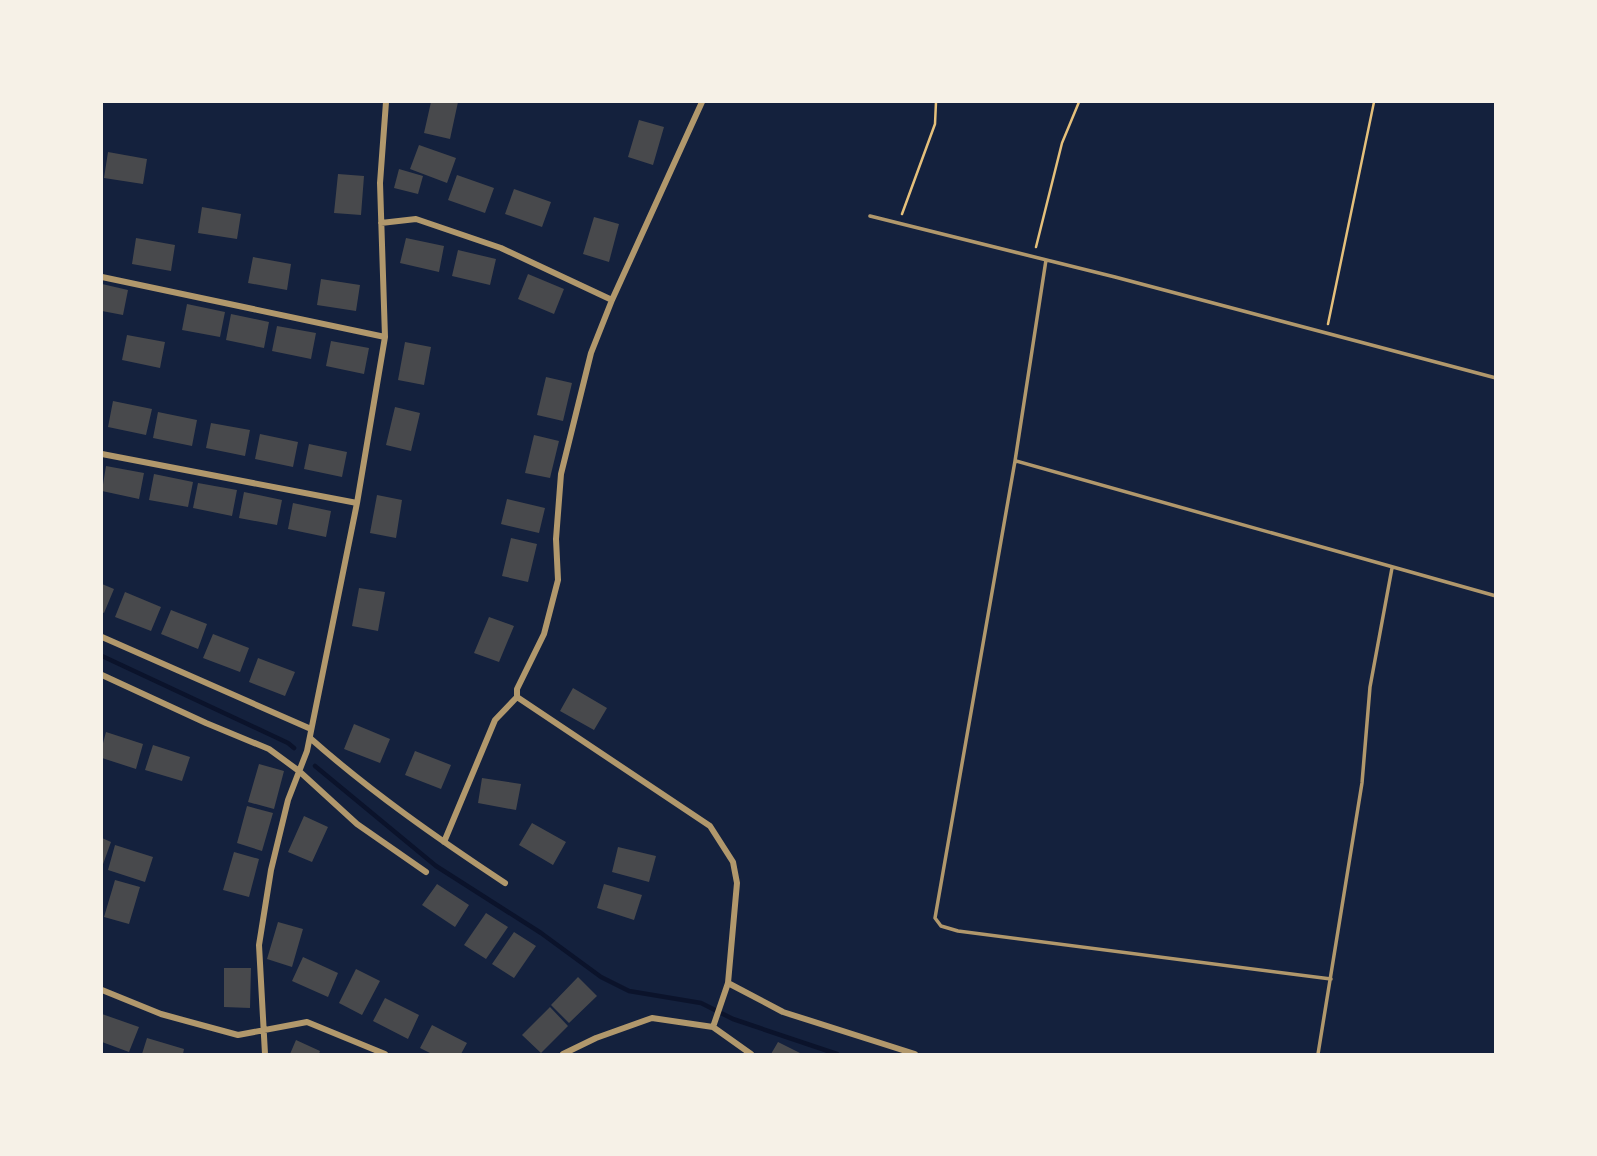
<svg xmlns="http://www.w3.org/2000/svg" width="1597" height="1156" font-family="Rubik,sans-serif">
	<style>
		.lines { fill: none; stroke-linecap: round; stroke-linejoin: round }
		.stream { stroke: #0b132b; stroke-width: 4.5 }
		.building { fill: #48494c }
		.path { stroke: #e5c07b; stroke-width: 2.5 }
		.service { stroke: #b1986c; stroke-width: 3.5 }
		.minor { stroke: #b1986c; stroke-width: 6 }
	</style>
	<rect width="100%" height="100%" fill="#14213d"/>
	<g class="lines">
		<path class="stream" d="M102 656 288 743 294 748
			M315 766 436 866 541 933 601 977 629 991 701 1003 733 1019 837 1054"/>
	</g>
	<path class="building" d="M431 102H458L450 139 424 133Z
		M639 120 664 127 653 165 628 157Z
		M419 145 456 158 447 183 410 169Z
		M108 152 147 159 143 184 104 178Z
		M399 169 423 176 418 194 394 188Z
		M338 174 364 176 361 215 334 213Z
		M457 175 494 188 485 213 448 200Z
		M514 189 551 202 542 227 505 214Z
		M202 207 241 214 237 239 198 233Z
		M594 217 619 224 609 262 583 254Z
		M136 238 175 245 171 271 132 264Z
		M406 238 444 246 439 272 400 263Z
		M458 250 496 259 490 285 452 276Z
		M253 257 291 264 287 290 248 283Z
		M528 274 564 289 554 314 518 299Z
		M321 279 360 285 356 311 317 305Z
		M102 284 128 290 123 315 102 311Z
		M187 304 225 312 220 337 182 330Z
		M231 314 269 322 264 348 226 340Z
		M277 326 316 333 311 359 272 351Z
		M127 335 165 342 160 368 122 360Z
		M331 341 369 348 364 374 326 366Z
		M405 342 431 347 424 385 398 380Z
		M546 377 572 383 563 421 537 415Z
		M113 401 152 409 146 435 108 427Z
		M395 407 420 413 411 451 386 445Z
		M158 412 197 420 192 446 153 438Z
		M211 423 250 430 245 456 206 448Z
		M260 434 298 442 293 467 255 459Z
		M534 435 559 441 550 478 525 473Z
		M309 444 347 452 342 477 304 469Z
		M106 466 144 473 139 499 102 491Z
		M154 474 193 482 188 507 149 500Z
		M198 483 237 490 232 516 193 508Z
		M244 492 282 500 277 525 239 518Z
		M377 495 402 500 396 538 370 533Z
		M507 499 545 508 539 533 501 524Z
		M293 503 331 511 326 537 288 529Z
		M511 538 537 544 528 582 502 576Z
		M102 584 114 589 104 613 102 612Z
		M359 588 385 592 378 631 352 626Z
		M125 592 161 607 151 631 115 617Z
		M171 610 207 624 198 649 161 634Z
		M489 617 514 626 499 662 474 653Z
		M213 634 249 648 240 672 203 658Z
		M258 658 295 672 285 696 249 682Z
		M573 688 607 708 594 730 560 711Z
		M354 724 390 739 380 763 344 749Z
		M106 732 143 744 136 769 102 758V747Z
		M153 745 190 757 182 781 145 770Z
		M415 751 451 765 441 789 405 775Z
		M259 764 284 771 274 809 248 802Z
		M482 778 521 784 516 810 478 803Z
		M247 806 273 813 262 851 237 843Z
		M304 816 328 827 312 862 288 852Z
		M532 823 566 842 553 865 519 845Z
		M102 838 111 842 102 867Z
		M115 845 153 857 145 882 108 870Z
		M618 847 656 856 649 882 612 872Z
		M234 852 259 859 249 897 223 890Z
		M115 880 140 887 129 924 104 917Z
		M437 884 469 905 455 927 422 905Z
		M604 884 642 895 634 920 597 908Z
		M486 913 508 927 486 959 464 945Z
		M278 922 303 929 292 967 267 959Z
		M514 932 536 946 514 978 492 964Z
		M303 957 338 973 328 997 292 981Z
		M224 968H251L250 1008 224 1007Z
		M356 969 380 981 362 1015 339 1003Z
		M578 977 597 996 569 1023 551 1005Z
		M385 998 419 1015 408 1039 373 1021Z
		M550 1007 568 1026 541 1053 522 1035Z
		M102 1014 139 1027 129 1052 102 1042Z
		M432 1025 467 1043 461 1054H432L420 1048Z
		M147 1038 184 1049 183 1054H142Z
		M296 1040 320 1051 319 1054H290Z
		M778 1042 802 1054H771Z"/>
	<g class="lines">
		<path class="path" d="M902 214 935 124 936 102
			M1036 247 1062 143 1079 102
			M1328 324 1374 102"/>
		<path class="service" d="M870 216 1115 277 1496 378
			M1046 260 1015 461 935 918 941 926 958 931 1331 979
			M1016 461 1496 596
			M1318 1054 1362 783 1370 687 1392 568"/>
		<path class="minor" d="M702 102 612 300 591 353 561 474 556 539 558 580 544 634 517 689V697L710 826 733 862 737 883 728 983 783 1012 915 1054
			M381 223 416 219 501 248 612 300
			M102 277 385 337
			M102 454 357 503
			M102 637 311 729
			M102 675 206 723 269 749 299 771 357 824 426 872
			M310 738C371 792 437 838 505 883
			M444 842 495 720 517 697
			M102 990 161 1014 238 1035 307 1022 385 1054
			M713 1027 728 983
			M265 1054 259 945 271 870 288 800 307 751 357 503 385 337 380 183 386 102
			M563 1054 596 1038 652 1018 713 1027 751 1054"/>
	</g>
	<rect width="1597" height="1156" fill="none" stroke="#f6f1e7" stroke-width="206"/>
</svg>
